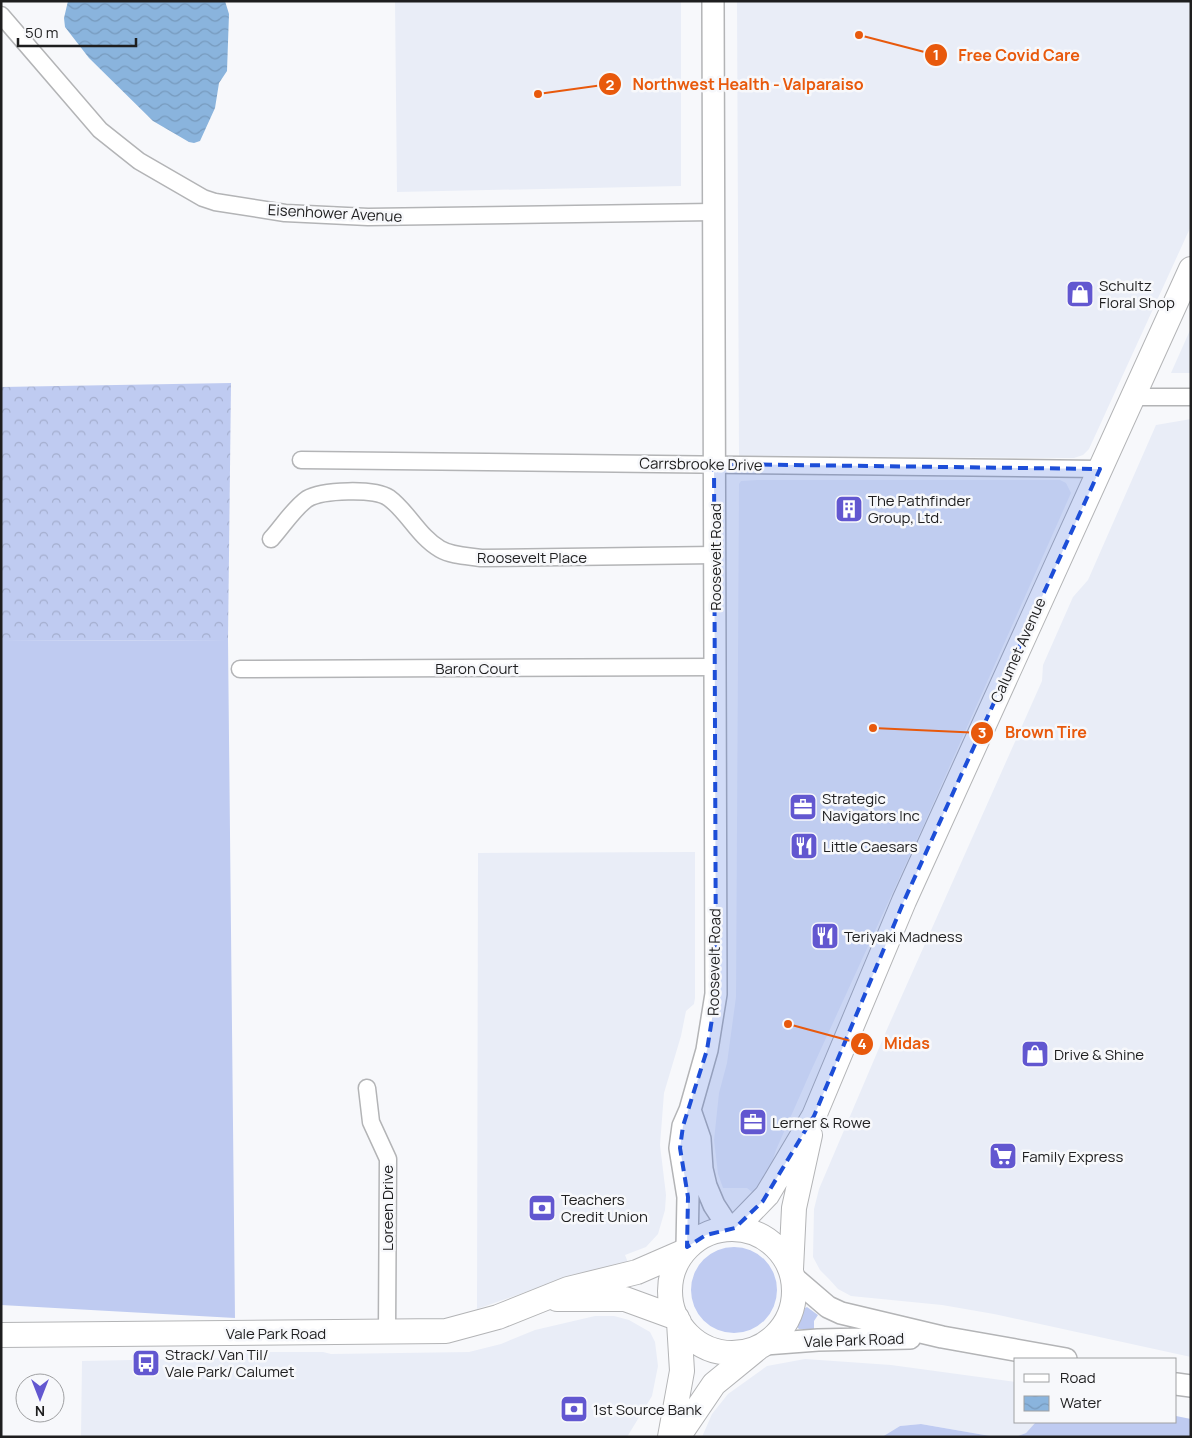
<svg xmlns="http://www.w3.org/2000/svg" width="1192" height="1438" font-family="Manrope,sans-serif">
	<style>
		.built { fill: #e9edf7 }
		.grass { fill: #bfcbf1 }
		.forest { fill: url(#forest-crowns) }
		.water { fill: url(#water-waves) }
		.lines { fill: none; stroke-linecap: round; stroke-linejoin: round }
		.minor-casing { stroke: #b3b4b6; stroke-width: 19 }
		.tertiary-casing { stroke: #b3b4b6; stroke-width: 24 }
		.secondary-casing { stroke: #b3b4b6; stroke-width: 26 }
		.minor { stroke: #fff; stroke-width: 16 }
		.tertiary { stroke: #fff; stroke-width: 21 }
		.secondary { stroke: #fff; stroke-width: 24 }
		.marked { fill: #1d4ed8; fill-opacity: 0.2; stroke: #1d4ed8; stroke-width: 4; stroke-dasharray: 10 6; stroke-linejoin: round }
		.labels { text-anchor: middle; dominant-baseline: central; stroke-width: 5; stroke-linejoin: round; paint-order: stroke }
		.street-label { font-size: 15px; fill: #1e1e1f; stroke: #f7f8fb }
		.poi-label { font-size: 15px; fill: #1e1e1f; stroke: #f7f8fb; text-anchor: start }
		.leader { fill: none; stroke: #e8590c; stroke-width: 2 }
		.callout-dot { fill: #e8590c; stroke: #f7f8fb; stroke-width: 2 }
		.mark-label { font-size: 15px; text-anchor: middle; font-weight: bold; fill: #fff }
		.callout-label { font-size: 16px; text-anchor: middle; font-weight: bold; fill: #e8590c; stroke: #f7f8fb; stroke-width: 5; stroke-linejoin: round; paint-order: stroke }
	</style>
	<defs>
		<pattern id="forest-crowns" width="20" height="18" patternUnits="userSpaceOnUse" patternTransform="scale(1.25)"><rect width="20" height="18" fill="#bfcbf1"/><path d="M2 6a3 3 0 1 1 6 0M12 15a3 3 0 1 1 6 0" fill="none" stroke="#a4aece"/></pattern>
		<pattern id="water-waves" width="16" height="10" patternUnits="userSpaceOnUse" patternTransform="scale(1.25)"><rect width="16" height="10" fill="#8ab4dd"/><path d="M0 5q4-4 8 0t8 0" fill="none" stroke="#779abd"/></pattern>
	</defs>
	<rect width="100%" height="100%" fill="#f7f8fb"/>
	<path class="built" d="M395 1H681V186L397 192Z
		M737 1H1191V226L1089 449 1083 455 1074 458 739 456Z
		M1191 328V373H1171Z
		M1191 419V1357L994 1314 942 1305 851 1296 838 1289 829 1279 820 1270 813 1257 814 1209 819 1189 888 1027 1042 681 1043 665 1073 597 1088 580 1156 425Z
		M757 480H1060L1066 483 1071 493 924 824 810 1073 776 1150 771 1166 759 1188 753 1193 747 1188H723L718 1174 714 1140 719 1093 727 1063 736 997 739 484 741 481Z
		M695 852V998L694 1004 686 1011 681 1036 664 1093 660 1145 666 1195 665 1210 658 1234 646 1247 625 1255 629 1265 554 1282 477 1309 478 853Z
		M595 1316H614L629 1320 650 1332 655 1342 658 1366 652 1396 627 1437H81L82 1361 231 1358 242 1352H323L331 1354 469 1352 501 1344 535 1330Z
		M805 1359 891 1365 1016 1382V1422L1036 1423 1026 1433 1015 1437H996L921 1424 900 1426 882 1437H702L712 1414 728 1394 767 1366Z"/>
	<path class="grass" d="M228 640 235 1318 1 1305V641Z
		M691 1290a43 43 0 1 1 86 0a43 43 0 1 1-86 0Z
		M807 1307 818 1315 814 1321V1329H799L797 1327 805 1308Z
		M1176 1416 1191 1419V1437H1015L1026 1433 1036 1422H1176Z
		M921 1424 996 1437H882L900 1426Z"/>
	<path class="forest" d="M231 383 228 640 1 641V387Z"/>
	<path class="water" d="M68 1H225L229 14 227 71 219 83 215 108 200 141 194 143 189 142 153 121 89 58 65 27 64 18Z"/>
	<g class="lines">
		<defs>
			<path id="minor" d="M1 15 100 130 139 161 203 198 215 202 285 213 368 217 713 212
				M1132 397H1191
				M301 460 1100 469
				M271 539C282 527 294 508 307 499 322 490 374 488 389 498 408 512 419 537 440 549 452 556 468 556 481 558L715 555
				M240 669 715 667
				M367 1088 371 1122 388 1159 387 1332"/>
			<path id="tertiary" d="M690 1110 700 1139 702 1169 706 1186 714 1205 729 1228
				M687 1247 688 1197 680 1148 683 1126 690 1110 707 1050 716 994 713 1
				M793 1277 828 1307 841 1313 942 1337 1066 1359
				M765 1344 818 1340 910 1338
				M1176 1384 1191 1386"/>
			<path id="secondary" d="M735 1228 767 1195 814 1116 904 901 1191 269
				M670 1291a62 62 0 1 1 124 0a62 62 0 1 1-124 0Z
				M791 1269 794 1208 810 1135
				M557 1299H625L677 1318
				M1 1335 446 1331 498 1317 568 1289 637 1272 683 1252
				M670 1437 682 1371 679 1322
				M678 1437 714 1384 758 1348"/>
		</defs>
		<use href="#minor" class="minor-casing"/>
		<use href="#tertiary" class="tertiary-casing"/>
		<use href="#secondary" class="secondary-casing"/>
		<use href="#minor" class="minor"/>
		<use href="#tertiary" class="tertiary"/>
		<use href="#secondary" class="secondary"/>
	</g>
	<path class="marked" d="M714 464 1100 469 904 901 814 1116 763 1201 735 1228 706 1235 687 1247 688 1197 680 1148 683 1126 707 1050 716 994Z"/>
	<defs>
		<symbol id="shop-square" viewBox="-11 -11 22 22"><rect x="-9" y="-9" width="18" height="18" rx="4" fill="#6257d0" stroke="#f7f8fb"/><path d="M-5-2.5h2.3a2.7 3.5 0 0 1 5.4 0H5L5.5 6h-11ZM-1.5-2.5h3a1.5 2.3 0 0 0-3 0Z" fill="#fff"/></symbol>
		<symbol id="building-square" viewBox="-11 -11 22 22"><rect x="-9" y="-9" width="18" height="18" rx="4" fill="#6257d0" stroke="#f7f8fb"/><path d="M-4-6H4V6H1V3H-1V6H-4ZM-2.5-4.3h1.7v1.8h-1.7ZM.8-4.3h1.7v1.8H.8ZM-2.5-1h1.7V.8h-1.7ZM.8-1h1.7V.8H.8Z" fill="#fff"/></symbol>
		<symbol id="office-square" viewBox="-11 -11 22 22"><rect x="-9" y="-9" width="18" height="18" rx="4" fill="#6257d0" stroke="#f7f8fb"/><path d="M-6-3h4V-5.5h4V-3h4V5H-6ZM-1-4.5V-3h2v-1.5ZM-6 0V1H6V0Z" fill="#fff"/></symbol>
		<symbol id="restaurant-square" viewBox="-11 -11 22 22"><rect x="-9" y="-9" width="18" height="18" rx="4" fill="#6257d0" stroke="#f7f8fb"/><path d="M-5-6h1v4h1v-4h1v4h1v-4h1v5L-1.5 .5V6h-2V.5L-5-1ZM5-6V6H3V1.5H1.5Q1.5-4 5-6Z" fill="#fff"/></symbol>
		<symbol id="supermarket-square" viewBox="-11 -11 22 22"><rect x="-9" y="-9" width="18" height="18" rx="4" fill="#6257d0" stroke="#f7f8fb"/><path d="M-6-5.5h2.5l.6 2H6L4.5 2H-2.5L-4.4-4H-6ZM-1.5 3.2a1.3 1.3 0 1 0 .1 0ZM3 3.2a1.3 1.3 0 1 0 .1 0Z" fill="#fff"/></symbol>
		<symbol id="bank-square" viewBox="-11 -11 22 22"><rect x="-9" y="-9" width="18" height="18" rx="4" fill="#6257d0" stroke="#f7f8fb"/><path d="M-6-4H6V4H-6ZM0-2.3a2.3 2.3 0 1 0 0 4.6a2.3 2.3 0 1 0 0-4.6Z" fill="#fff"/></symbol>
		<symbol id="bus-square" viewBox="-11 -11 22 22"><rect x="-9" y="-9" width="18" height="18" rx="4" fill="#6257d0" stroke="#f7f8fb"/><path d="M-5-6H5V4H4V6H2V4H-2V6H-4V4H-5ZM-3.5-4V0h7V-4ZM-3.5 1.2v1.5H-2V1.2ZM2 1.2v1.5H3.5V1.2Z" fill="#fff"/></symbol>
	</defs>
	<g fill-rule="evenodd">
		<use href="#shop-square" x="1064" y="278" width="32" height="32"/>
		<use href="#building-square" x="833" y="493" width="32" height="32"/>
		<use href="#office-square" x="787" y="791" width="32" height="32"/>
		<use href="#restaurant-square" x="788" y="830" width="32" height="32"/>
		<use href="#restaurant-square" x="809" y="920" width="32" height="32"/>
		<use href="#shop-square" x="1019" y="1038" width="32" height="32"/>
		<use href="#office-square" x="737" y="1106" width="32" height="32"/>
		<use href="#supermarket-square" x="987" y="1140" width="32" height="32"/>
		<use href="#bank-square" x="526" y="1192" width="32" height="32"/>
		<use href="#bus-square" x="130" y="1347" width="32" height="32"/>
		<use href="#bank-square" x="558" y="1393" width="32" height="32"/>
	</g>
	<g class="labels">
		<g class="street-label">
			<text transform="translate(335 213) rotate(3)">Eisenhower Avenue</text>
			<text transform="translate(701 464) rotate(1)">Carrsbrooke Drive</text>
			<text x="532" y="557">Roosevelt Place</text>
			<text transform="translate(715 557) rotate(-90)">Roosevelt Road</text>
			<text transform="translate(1018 650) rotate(-66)">Calumet Avenue</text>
			<text x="477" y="668">Baron Court</text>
			<text transform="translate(714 962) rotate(-89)">Roosevelt Road</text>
			<text transform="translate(387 1208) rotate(-90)">Loreen Drive</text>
			<text x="276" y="1333">Vale Park Road</text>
			<text transform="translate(854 1340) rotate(-2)">Vale Park Road</text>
		</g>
		<g class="poi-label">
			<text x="1099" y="285">Schultz<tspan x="1099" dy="17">Floral Shop</tspan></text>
			<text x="868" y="500">The Pathfinder<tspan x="868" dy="17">Group, Ltd.</tspan></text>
			<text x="822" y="798">Strategic<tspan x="822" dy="17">Navigators Inc</tspan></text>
			<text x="823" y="846">Little Caesars</text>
			<text x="844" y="936">Teriyaki Madness</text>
			<text x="1054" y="1054">Drive &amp; Shine</text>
			<text x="772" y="1122">Lerner &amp; Rowe</text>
			<text x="1022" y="1156">Family Express</text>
			<text x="561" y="1199">Teachers<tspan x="561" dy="17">Credit Union</tspan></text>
			<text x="165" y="1354">Strack/ Van Til/<tspan x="165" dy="17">Vale Park/ Calumet</tspan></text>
			<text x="593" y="1409">1st Source Bank</text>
		</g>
	</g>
	<path class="leader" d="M859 35L936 55M538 94L610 84M873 728L982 733M788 1024L862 1044"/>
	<g class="callout-dot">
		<circle cx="859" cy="35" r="5"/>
		<circle cx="538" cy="94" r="5"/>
		<circle cx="873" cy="728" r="5"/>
		<circle cx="788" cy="1024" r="5"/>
		<circle cx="936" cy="55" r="12"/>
		<circle cx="610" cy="84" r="12"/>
		<circle cx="982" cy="733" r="12"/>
		<circle cx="862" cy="1044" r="12"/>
	</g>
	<g class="mark-label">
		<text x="936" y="60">1</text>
		<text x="610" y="90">2</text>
		<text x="982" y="738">3</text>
		<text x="862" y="1049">4</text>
	</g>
	<g class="callout-label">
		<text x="1019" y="61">Free Covid Care</text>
		<text x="748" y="90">Northwest Health - Valparaiso</text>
		<text x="1046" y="738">Brown Tire</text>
		<text x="907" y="1049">Midas</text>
	</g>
	<rect width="1192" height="1438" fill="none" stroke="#1e1e1f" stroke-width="5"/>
	<rect x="1014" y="1358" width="162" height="65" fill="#f7f8fb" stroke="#a0a1a3"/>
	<rect x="1024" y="1374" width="25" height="8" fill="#ffffff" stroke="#a0a1a3"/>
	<text x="1060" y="1383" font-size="15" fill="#1e1e1f">Road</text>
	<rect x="1024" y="1396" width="25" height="15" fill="url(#water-waves)" stroke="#a0a1a3"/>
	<text x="1060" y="1408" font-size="15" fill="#1e1e1f">Water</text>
	<g transform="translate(40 1398) rotate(180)"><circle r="24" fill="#f7f8fb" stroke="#a0a1a3"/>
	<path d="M0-4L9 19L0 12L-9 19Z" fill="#6257d0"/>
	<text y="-8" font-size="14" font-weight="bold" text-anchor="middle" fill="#1e1e1f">N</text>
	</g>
	<path d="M18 38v8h118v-8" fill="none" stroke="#1e1e1f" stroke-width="2.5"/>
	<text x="25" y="38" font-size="15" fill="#1e1e1f" stroke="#f7f8fb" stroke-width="4" paint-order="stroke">50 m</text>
</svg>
